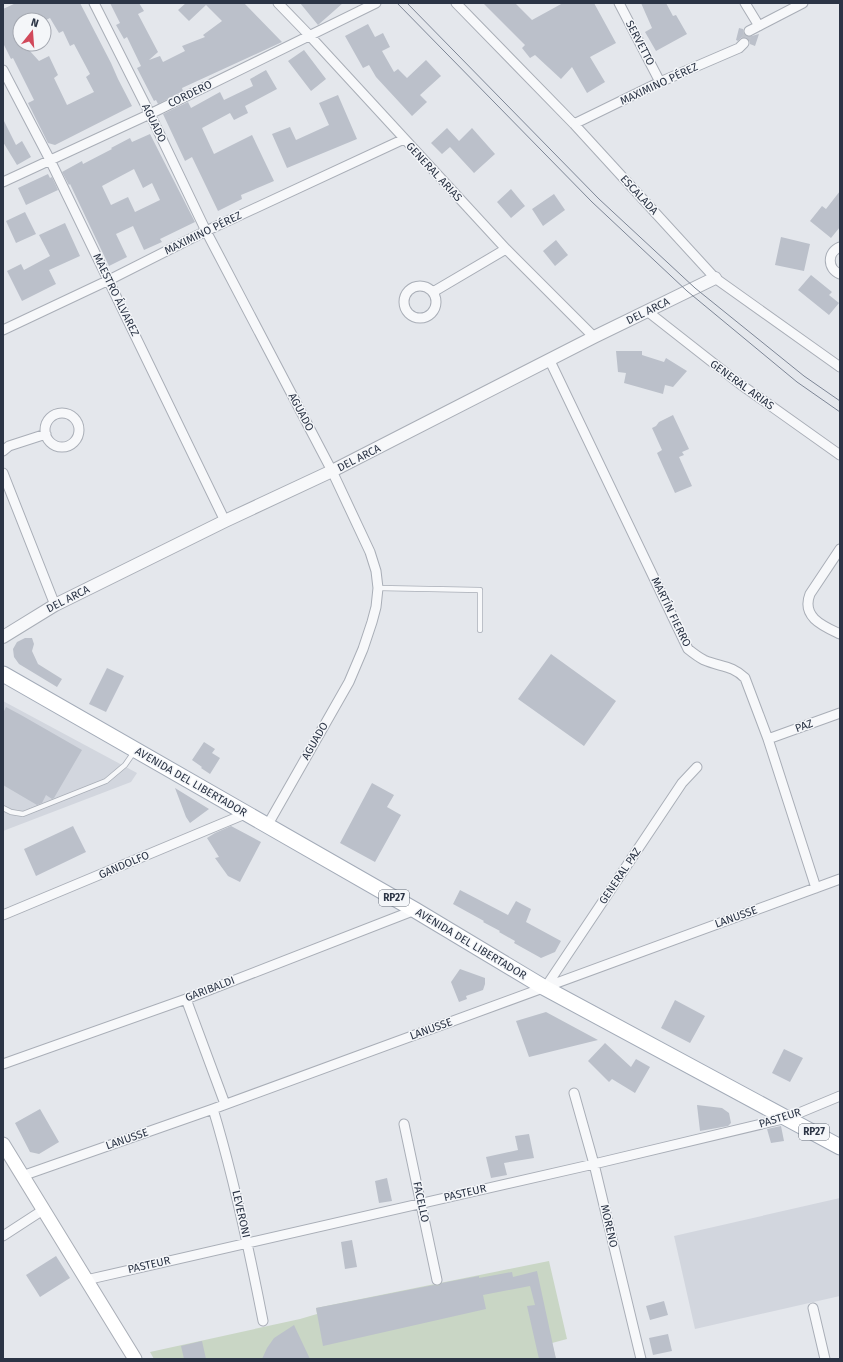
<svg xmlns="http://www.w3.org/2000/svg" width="843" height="1362" font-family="'Fira Sans',sans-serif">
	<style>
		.built { fill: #d2d6de }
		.green { fill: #c9d6c5 }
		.building { fill: #bbc0ca; fill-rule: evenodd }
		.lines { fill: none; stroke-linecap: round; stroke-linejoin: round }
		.minor-tunnel { stroke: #bfc3cb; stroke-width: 9; stroke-dasharray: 9 4.5; stroke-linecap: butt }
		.service-casing { stroke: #a9aeb7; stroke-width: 6 }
		.minor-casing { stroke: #a9aeb7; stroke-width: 11 }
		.tertiary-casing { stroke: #a9aeb7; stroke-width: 14 }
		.secondary-casing { stroke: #a9aeb7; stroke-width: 15 }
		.primary-casing { stroke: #a3abb8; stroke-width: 17 }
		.service { stroke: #f7f8fa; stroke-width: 4.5 }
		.minor { stroke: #f7f8fa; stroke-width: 9 }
		.tertiary { stroke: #f7f8fa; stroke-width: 12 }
		.secondary { stroke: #fff; stroke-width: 13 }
		.primary { stroke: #fff; stroke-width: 15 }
		.tram { stroke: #7d8696; stroke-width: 1 }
		.labels { text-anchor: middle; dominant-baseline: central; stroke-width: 3; stroke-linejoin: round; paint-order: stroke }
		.shield { fill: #f4f6f9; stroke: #676e7b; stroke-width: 1 }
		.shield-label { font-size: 10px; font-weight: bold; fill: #2b3445 }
		.street-label { font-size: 11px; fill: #2b3445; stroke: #f4f6f9 }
	</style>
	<rect width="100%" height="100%" fill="#e4e7ec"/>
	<path class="built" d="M3 701 137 773 131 782 3 831Z
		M840 1198V1296L695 1329 674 1236Z"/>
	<path class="green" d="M549 1261 567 1339 552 1343 556 1359H154L150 1352 300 1319 317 1314 316 1308Z"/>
	<path class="building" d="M16 3H80L111 63 118 79 132 106 55 145 48 143 28 103 34 100 13 58 11 59 3 43V9ZM50 18 59 33 63 31 70 46 74 44 90 74 86 77 94 92 67 105 54 78 58 75 49 56 39 61 29 50 26 44H20V20H46Z
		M110 3H139L144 11 138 14 158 52 149 60 160 56 163 62 185 51 182 46 205 37 203 35 222 21 206 5 189 21 178 10 186 3H244L282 42 182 88 183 91 158 104 156 100 154 101 137 68 141 66 127 37 124 39 116 25 120 23Z
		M300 3H343L318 25Z
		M483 3H515L532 20 563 3H594L616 43 590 57 605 82 587 93 572 67 561 79 535 55 530 58 522 48 525 45Z
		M641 3H666L673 16 676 15 687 34 656 51 645 32 652 28Z
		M368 24 375 37 383 33 390 47 382 51 394 72 398 69 407 78 426 60 441 76 420 95 427 102 412 116 376 77 369 65 363 68 345 36Z
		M739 28 743 29 744 34 748 37 759 34 755 46 750 44V41L746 37H742L738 41 736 40Z
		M304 50 326 79 311 91 288 61Z
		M266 70 277 89 245 106 248 113 234 120 230 113 202 128 214 154 252 135 274 181 241 195 242 199 218 211 192 157 185 161 163 114 188 102 191 108 220 92 224 100 253 86 250 79Z
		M338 95 357 139 287 168 272 134 290 127 296 140 329 125 319 103Z
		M3 119 16 145 22 141 31 157 17 165 3 142Z
		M447 128 459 141 472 128 495 154 474 173 450 147 442 154 431 143Z
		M150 134 195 222 160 239 162 242 144 250 133 226 116 234 127 257 109 266 70 184 69 185 62 172 82 161 83 164 112 149 111 148 130 138 132 142ZM134 169 143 188 152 183 160 200 135 212 128 197 111 205 102 186Z
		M48 174 50 178 52 177 58 190 26 205 18 188Z
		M511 189 525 206 511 218 497 202Z
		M840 191V227L831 238 810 221 822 206 826 209Z
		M554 194 565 210 543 226 532 209Z
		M25 212 36 234 16 243 6 221Z
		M65 223 80 256 49 270 56 284 22 301 7 271 21 264 24 270 50 256 39 235Z
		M781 237 810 244 804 271 775 265Z
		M556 240 568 255 555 266 543 251Z
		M811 275 832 292 829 295 839 303 829 315 798 290Z
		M616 351H642V355L664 362 666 358 687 371 673 387 665 385 663 394 624 383 626 373 618 372Z
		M673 415 689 449 682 452 684 455 679 457 692 486 675 493 657 453 662 450 652 428 656 426 659 422Z
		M25 638H32L34 644 32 651 38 664 62 679 57 687 19 664 14 657 13 649 17 642Z
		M551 654 616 701 584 746 518 699Z
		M107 668 124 676 106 712 89 704Z
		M6 707 21 715 82 750 54 798 52 799 46 795 42 803 37 805 3 785V713Z
		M204 742 215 749 212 753 220 758 210 774 201 768 202 767 192 760Z
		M372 783 394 795 387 807 401 815 375 862 340 843Z
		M175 788 209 809 190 823 186 817Z
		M73 826 86 852 36 876 24 849Z
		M231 826 261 842 240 882 228 876 215 858 219 857 207 838 215 833Z
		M460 890 508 915 516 901 531 909 526 922 561 941 555 952 541 958 514 943 515 941 499 932 500 931 483 922 484 921 453 904Z
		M460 969 485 978V984L483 990 466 996 467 999 459 1002 451 982Z
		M675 1000 705 1016 690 1043 661 1028Z
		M546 1012 598 1040 529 1057 516 1021Z
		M605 1043 631 1067 636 1059 650 1067 635 1093 612 1079 609 1082 588 1061Z
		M784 1049 803 1058 790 1082 772 1073Z
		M697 1105 722 1108 729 1113 731 1123 728 1126 700 1131Z
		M40 1109 59 1142 39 1154 30 1152 15 1123Z
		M781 1126 784 1141 771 1143 767 1129Z
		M529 1134 534 1158 504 1163 507 1175 491 1178 486 1157 518 1150 515 1136Z
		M387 1178 392 1201 379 1203 375 1181Z
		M352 1240 357 1267 345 1269 341 1242Z
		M56 1256 70 1278 40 1297 26 1275Z
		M537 1271 556 1359H539L527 1306 535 1305 530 1286 483 1295 486 1309 323 1346 316 1308 434 1285 438 1286 442 1283 479 1276V1278L512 1272 513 1277Z
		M664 1301 668 1315 650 1320 646 1306Z
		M294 1325 310 1359H262L267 1348 274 1338Z
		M668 1334 672 1351 653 1355 649 1338Z
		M202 1341 206 1359H184L181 1346Z"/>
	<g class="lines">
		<path class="minor-tunnel" d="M744 43 749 31"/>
		<defs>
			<path id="service" d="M378 588 480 590V630
				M3 808 11 812 23 814 106 781 125 765 134 752"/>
			<path id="minor" d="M94 3 150 114 206 231 332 471 370 552 376 571 378 588 376 607 372 622 363 649 349 682 267 826
				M278 3 309 35 506 249 594 337
				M456 3 574 124 715 278 840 367
				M619 3 660 82
				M745 3 759 26
				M749 31 803 3
				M3 70 50 160 225 521
				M574 124 660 82 739 48 744 43
				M3 182 150 114 376 3
				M840 247C827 252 827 269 840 274
				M404 302a16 16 0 1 1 32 0a16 16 0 1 1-32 0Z
				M433 292 506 249
				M647 311 740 384 840 455
				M3 330 109 280 206 231 404 139
				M550 361 688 649C693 653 698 657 704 660 720 667 732 665 745 678L768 739 816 888
				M45 430a17 17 0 1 1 34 0a17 17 0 1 1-34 0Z
				M3 451 9 446 46 434
				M3 473 55 605
				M840 549 810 594C801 617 823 626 840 634
				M768 739 840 713
				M3 915 245 814
				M545 988 682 783 697 767
				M186 999 225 1104
				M3 1064 186 999 415 910
				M574 1093 594 1164 641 1359
				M213 1109C234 1178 249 1249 263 1321
				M404 1124 437 1280
				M22 1176 213 1109 840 879
				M3 1236 43 1210
				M86 1280 594 1164 787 1118 840 1096
				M813 1308 825 1359"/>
			<path id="tertiary" d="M3 637 55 605 225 521 332 471 594 337 715 278"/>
			<path id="secondary" d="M3 1144 135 1359"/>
			<path id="primary" d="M3 674 415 910 545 988 840 1147"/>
		</defs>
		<use href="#service" class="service-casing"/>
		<use href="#minor" class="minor-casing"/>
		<use href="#tertiary" class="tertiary-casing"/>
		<use href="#secondary" class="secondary-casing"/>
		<use href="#primary" class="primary-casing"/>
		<use href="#service" class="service"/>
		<use href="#minor" class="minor"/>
		<use href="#tertiary" class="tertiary"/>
		<use href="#secondary" class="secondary"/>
		<use href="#primary" class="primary"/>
		<path class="tram" d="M397 3 592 202 687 291 797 382 840 412
			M407 3 599 199 695 288 804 376 840 401"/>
	</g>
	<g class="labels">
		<g class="shield">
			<rect x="379" y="890" width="30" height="16" rx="3"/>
			<rect x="799" y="1124" width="30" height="16" rx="3"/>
		</g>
		<g class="shield-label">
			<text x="394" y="898">RP27</text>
			<text x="814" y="1132">RP27</text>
		</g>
		<g class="street-label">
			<text transform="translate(640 43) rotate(62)">SERVETTO</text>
			<text transform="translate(659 84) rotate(-25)">MAXIMINO PÉREZ</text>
			<text transform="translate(190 94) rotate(-26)">CORDERO</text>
			<text transform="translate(154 123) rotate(64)">AGUADO</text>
			<text transform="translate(434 172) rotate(47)">GENERAL ARIAS</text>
			<text transform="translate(639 195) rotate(47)">ESCALADA</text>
			<text transform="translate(203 233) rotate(-26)">MAXIMINO PÉREZ</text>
			<text transform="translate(116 295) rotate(64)">MAESTRO ÁLVAREZ</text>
			<text transform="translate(648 311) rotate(-26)">DEL ARCA</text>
			<text transform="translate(742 385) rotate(36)">GENERAL ARIAS</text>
			<text transform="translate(301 412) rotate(62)">AGUADO</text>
			<text transform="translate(359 458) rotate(-27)">DEL ARCA</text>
			<text transform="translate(68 599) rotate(-27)">DEL ARCA</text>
			<text transform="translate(671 612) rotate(64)">MARTÍN FIERRO</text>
			<text transform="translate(804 726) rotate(-20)">PAZ</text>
			<text transform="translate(315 741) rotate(-60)">AGUADO</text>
			<text transform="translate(191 782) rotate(30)">AVENIDA DEL LIBERTADOR</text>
			<text transform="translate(124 865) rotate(-23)">GANDOLFO</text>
			<text transform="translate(620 876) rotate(-56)">GENERAL PAZ</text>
			<text transform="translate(736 917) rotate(-20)">LANUSSE</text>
			<text transform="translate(471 944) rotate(31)">AVENIDA DEL LIBERTADOR</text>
			<text transform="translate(210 989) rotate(-21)">GARIBALDI</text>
			<text transform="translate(431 1029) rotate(-20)">LANUSSE</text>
			<text transform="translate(780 1118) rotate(-17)">PASTEUR</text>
			<text transform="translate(127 1139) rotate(-19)">LANUSSE</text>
			<text transform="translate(465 1193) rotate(-13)">PASTEUR</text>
			<text transform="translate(421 1202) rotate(78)">FACELLO</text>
			<text transform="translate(241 1214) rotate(77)">LEVERONI</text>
			<text transform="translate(609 1226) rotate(77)">MORENO</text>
			<text transform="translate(149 1265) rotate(-13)">PASTEUR</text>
		</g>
	</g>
	<rect width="843" height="1362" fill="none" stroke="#2b3445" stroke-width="8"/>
	<g transform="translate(32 32) rotate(17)"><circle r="19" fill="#f4f6f9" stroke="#a4a8b1"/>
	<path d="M0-3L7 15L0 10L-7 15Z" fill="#d1495b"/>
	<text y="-6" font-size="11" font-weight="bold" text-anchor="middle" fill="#2b3445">N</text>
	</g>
</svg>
